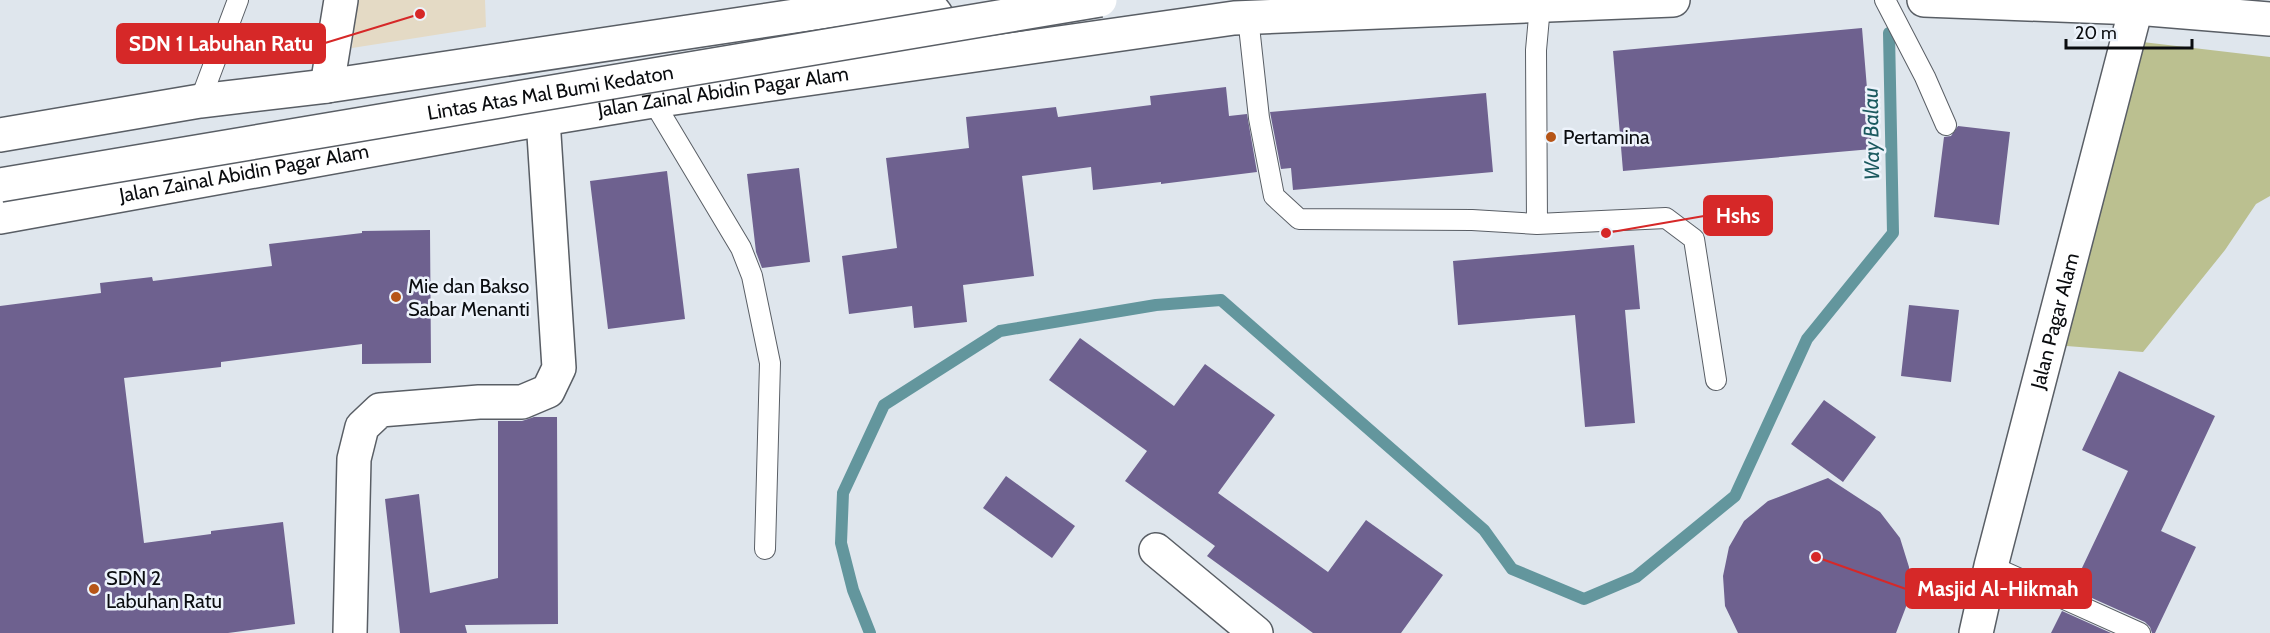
<svg xmlns="http://www.w3.org/2000/svg" width="2270" height="633" font-family="Cabin,sans-serif">
	<style>
		.education { fill: #e4dac5 }
		.green { fill: #bbc090 }
		.lines { fill: none; stroke-linecap: round; stroke-linejoin: round }
		.stream { stroke: #63969d; stroke-width: 12 }
		.building { fill: #6e618f }
		.service-casing { stroke: #595e65; stroke-width: 22 }
		.minor-casing { stroke: #595e65; stroke-width: 36 }
		.tertiary-casing { stroke: #595e65; stroke-width: 36 }
		.primary-casing { stroke: #595e65; stroke-width: 36 }
		.service { stroke: #fff; stroke-width: 20 }
		.minor { stroke: #fff; stroke-width: 33 }
		.tertiary { stroke: #fff; stroke-width: 33 }
		.primary { stroke: #fff; stroke-width: 33 }
		.trunk-bridge-casing { stroke: #595e65; stroke-width: 36; stroke-linecap: butt }
		.trunk-bridge { stroke: #fff; stroke-width: 33 }
		.poi-dot { fill: #b65517; stroke: #edf3fb; stroke-width: 2 }
		.labels { text-anchor: middle; dominant-baseline: central; stroke-width: 5; stroke-linejoin: round; paint-order: stroke }
		.street-label { font-size: 20px; fill: #0a0c0f; stroke: #edf3fb }
		.poi-label { font-size: 20px; fill: #0a0c0f; stroke: #edf3fb; text-anchor: start }
		.water-label { font-size: 21px; font-style: italic; fill: #1b595f; stroke: #edf3fb }
		.leader { fill: none; stroke: #d62828; stroke-width: 2 }
		.callout-dot { fill: #d62828; stroke: #edf3fb; stroke-width: 2 }
		.callout { fill: #d62828; stroke: #d62828; stroke-width: 2 }
		.callout-label { font-size: 21px; text-anchor: middle; font-weight: bold; fill: #fff }
	</style>
	<rect width="100%" height="100%" fill="#dfe6ed"/>
	<path class="education" d="M356 0H485L486 27 352 48Z"/>
	<path class="green" d="M2134 41 2270 57V196L2256 204 2225 250 2143 352 2054 345Z"/>
	<g class="lines">
		<path class="stream" d="M870 633 853 590 841 543 843 493 884 405 1000 331 1156 305 1221 300 1484 530 1512 569 1584 599 1636 577 1735 496 1807 339 1893 233 1889 33"/>
	</g>
	<path class="building" d="M1862 28 1872 149 1623 171 1613 51Z
		M1226 87 1229 116 1247 114 1257 172 1161 184V182L1093 190 1091 167 1022 176 1034 276 963 285 967 322 914 328 912 306 849 314 842 256 897 248 886 158 969 148 966 117 1056 107 1058 117 1151 105 1150 96Z
		M1486 93 1493 172 1293 190 1291 168 1281 169 1270 112Z
		M1958 126 2010 132 1999 225 1934 217 1944 137 1951 136Z
		M799 168 810 262 762 268 756 252 747 174Z
		M667 171 685 319 608 329 590 181Z
		M430 230 431 363 362 364V344L221 362V367L124 378 144 543 211 534V531L283 522 295 624 228 633H0V306L101 293 100 283 152 277 153 281 272 266 269 244 362 233V231Z
		M1634 245 1640 309 1625 310 1635 423 1585 427 1575 315 1458 325 1453 261Z
		M1909 305 1959 310 1951 382 1901 376Z
		M1080 338 1174 406 1205 364 1275 415 1218 493 1328 572 1366 520 1443 575 1401 633H1313L1207 556 1215 546 1125 481 1147 451 1049 380Z
		M2119 371 2215 416 2161 531 2196 547 2155 633H2152L2150 627 2145 622 2072 589 2128 471 2082 450Z
		M1824 400 1876 437 1843 482 1791 444Z
		M534 417H557L558 624 465 625 467 633H400L385 499 419 494 430 593 498 578V421H522Z
		M1006 476 1075 526 1052 558 983 508Z
		M1828 478 1880 512 1900 538 1909 567V599L1896 633H1738L1725 606 1723 576 1729 547 1744 521 1768 501Z
		M2062 611 2111 633H2051Z"/>
	<g class="lines">
		<defs>
			<path id="service" d="M1885 0 1925 77 1946 125
				M1248 17 1259 118 1274 196 1299 219 1472 220 1537 224 1536 50 1540 6
				M200 101 238 0
				M653 101 741 248 752 276 770 363 765 549
				M1537 224 1666 218 1694 239 1716 380
				M1991 566 2140 633"/>
			<path id="minor" d="M1156 550 1256 633
				M350 633 354 459 362 427 380 410 479 402H522L548 391 559 368 543 119"/>
			<g id="tertiary">
				<path d="M327 86 341 0"/>
				<path id="s1" d="M1976 633 1991 566 2136 8"/>
			</g>
			<g id="primary">
				<path d="M916 0C940 7 948 33 934 53"/>
				<path d="M1924 0 2136 8 2270 19"/>
				<path d="M0 135 200 101 327 86 902 0"/>
				<path id="s2" d="M0 217 543 119 653 101 1234 18 1673 0"/>
			</g>
		</defs>
		<use href="#service" class="service-casing"/>
		<use href="#minor" class="minor-casing"/>
		<use href="#tertiary" class="tertiary-casing"/>
		<use href="#primary" class="primary-casing"/>
		<use href="#service" class="service"/>
		<use href="#minor" class="minor"/>
		<use href="#tertiary" class="tertiary"/>
		<use href="#primary" class="primary"/>
		<defs>
			<g id="trunk-bridge">
				<path id="s3" d="M0 185 1100 0"/>
			</g>
		</defs>
		<use href="#trunk-bridge" class="trunk-bridge-casing"/>
		<use href="#trunk-bridge" class="trunk-bridge"/>
	</g>
	<g class="poi-dot">
		<circle cx="1551" cy="137" r="6"/>
		<circle cx="396" cy="297" r="6"/>
		<circle cx="94" cy="589" r="6"/>
	</g>
	<g class="labels">
		<g class="street-label">
			<text stroke="none"><textPath href="#s2" startOffset="734">Jalan Zainal Abidin Pagar Alam</textPath></text>
			<text stroke="none"><textPath href="#s3" startOffset="558">Lintas Atas Mal Bumi Kedaton</textPath></text>
			<text stroke="none"><textPath href="#s2" startOffset="248">Jalan Zainal Abidin Pagar Alam</textPath></text>
			<text stroke="none"><textPath href="#s1" startOffset="322">Jalan Pagar Alam</textPath></text>
		</g>
		<g class="poi-label">
			<text x="1563" y="137">Pertamina</text>
			<text x="408" y="286">Mie dan Bakso<tspan x="408" dy="23">Sabar Menanti</tspan></text>
			<text x="106" y="578">SDN 2<tspan x="106" dy="23">Labuhan Ratu</tspan></text>
		</g>
		<g class="water-label">
			<text transform="translate(1871 134) rotate(-91)">Way Balau</text>
		</g>
	</g>
	<path class="leader" d="M420 14L325 43M1606 233L1704 216M1816 557L1906 589"/>
	<g class="callout-dot">
		<circle cx="420" cy="14" r="6"/>
		<circle cx="1606" cy="233" r="6"/>
		<circle cx="1816" cy="557" r="6"/>
	</g>
	<g class="callout">
		<rect x="117" y="24" width="208" height="39" rx="6"/>
		<rect x="1704" y="196" width="68" height="39" rx="6"/>
		<rect x="1906" y="569" width="185" height="39" rx="6"/>
	</g>
	<g class="callout-label">
		<text x="221" y="51">SDN 1 Labuhan Ratu</text>
		<text x="1738" y="223">Hshs</text>
		<text x="1998" y="596">Masjid Al-Hikmah</text>
	</g>
	<path d="M2066 39v9h126v-9" fill="none" stroke="#0a0c0f" stroke-width="3"/>
	<text x="2075" y="39" font-size="18" fill="#0a0c0f" stroke="#edf3fb" stroke-width="4.5" paint-order="stroke">20 m</text>
</svg>
